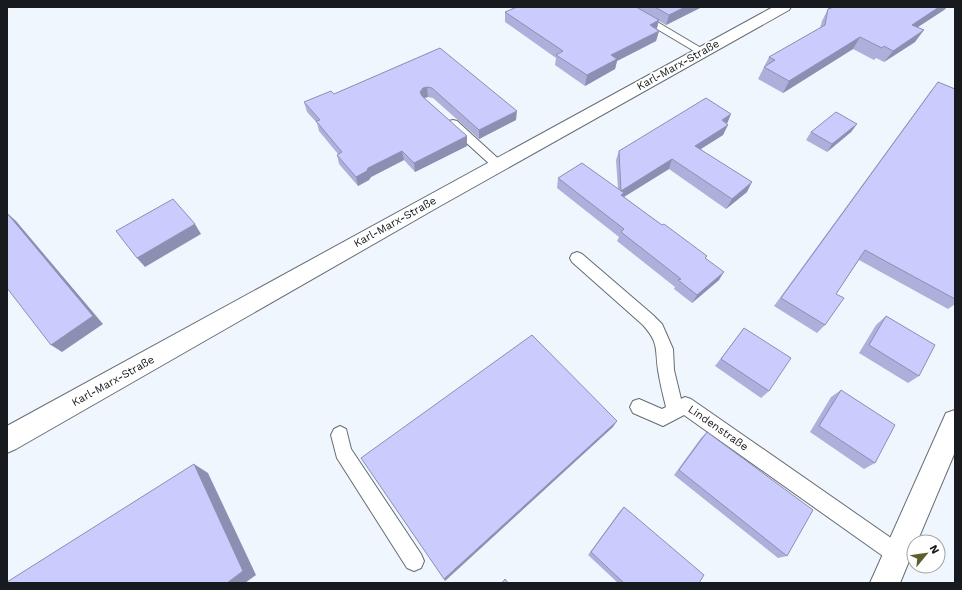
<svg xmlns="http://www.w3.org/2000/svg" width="962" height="590" font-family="'Work Sans',sans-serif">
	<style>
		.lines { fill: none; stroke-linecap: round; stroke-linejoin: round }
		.lane-casing { stroke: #656d75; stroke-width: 2 }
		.street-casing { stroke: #656d75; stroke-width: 2 }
		.secondary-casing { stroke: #656d75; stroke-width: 2 }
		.lane { fill: #fff; fill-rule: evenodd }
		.street { fill: #fff; fill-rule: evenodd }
		.secondary { fill: #fff; fill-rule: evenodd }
		.wall { fill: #aeafda }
		.shaded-wall { fill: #8d8fb2 }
		.building { fill: #caccfe; stroke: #8d8fb2 }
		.labels { text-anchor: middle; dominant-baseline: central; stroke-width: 3.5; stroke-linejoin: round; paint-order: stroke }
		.street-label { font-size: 11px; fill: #171a1e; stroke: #fff }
	</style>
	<rect width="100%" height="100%" fill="#eff6fd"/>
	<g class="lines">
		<defs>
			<path id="lane" d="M620 7H632L708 52 703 55 699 54Z
				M453 120 457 121 502 162 504 165 502 168 498 169 494 168 449 127 447 124 449 121Z
				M577 252 582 254 653 315 662 324 673 349 674 370 681 399 685 397 691 399 904 547 907 554 904 561 897 564 890 561 684 415 663 426 633 413 630 407 633 401 639 399 662 409 666 407C663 395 660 383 658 370 655 348 659 343 643 325L572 262 570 258 572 254Z
				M340 426 346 429 351 449 421 554 424 561 421 568 414 571 407 568 337 458 331 435 334 429Z"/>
			<path id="street" d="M955 410V452L917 542H914V549L900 583H870L946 413Z"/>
			<path id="secondary" d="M773 7H791L789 10 440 206 16 449 7 453V426Z"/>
		</defs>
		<use href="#lane" class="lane-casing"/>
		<use href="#street" class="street-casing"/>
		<use href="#secondary" class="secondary-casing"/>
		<use href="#lane" class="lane"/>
		<use href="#street" class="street"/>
		<use href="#secondary" class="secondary"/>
	</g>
	<path class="wall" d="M517 7H702L666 25 659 21 657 29 659 31 656 41 617 61 615 69 585 86 555 65 556 58 505 22V12Z
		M834 7H947L944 10 918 27 915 42 884 62 876 58 874 60 853 49 783 93 758 79 769 57 820 28 822 21 828 9Z
		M440 48 516 120 479 139 433 98 428 97 424 98 467 136V146L415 172 404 160 371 177 369 180 358 186 339 164 337 155 338 154 319 131 317 123 307 112 304 102 334 94Z
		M938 82 955 89V304L948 309 859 260 836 294 825 325 817 333 774 306 930 92Z
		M727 124 723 135 701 149 747 192 726 209 669 169 624 197 706 258 719 280 692 303 674 289 675 287 617 241 619 237 557 188 558 178 618 189 616 160 619 151Z
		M857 124 851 132 827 152 806 140 811 132Z
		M886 316 919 376 908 383 859 353 876 325Z
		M744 328 769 391 761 398 715 366Z
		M841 390 875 463 864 469 810 432 831 397Z
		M707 432 787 556 778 558 674 475 701 438Z
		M624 507 699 583H618L588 555 620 511Z"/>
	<path class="shaded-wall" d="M685 7H702L666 25 669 15Z
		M939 7H947L944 10 904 36 912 25Z
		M659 20 656 30 650 25Z
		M924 30 915 42 884 62 893 51Z
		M659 31 656 41 617 61 615 69 585 86 587 75 611 55Z
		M860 37 853 49 783 93 789 81Z
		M427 87 428 97 424 98 421 101 420 92 423 88Z
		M517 111 516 120 479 139V130Z
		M731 114 727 124 722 120Z
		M857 124 851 132 827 152 832 144Z
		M728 125 723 135 691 155 695 146Z
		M467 136V146L415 172 414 163Z
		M402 151 404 160 371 177 369 180 358 186 356 177 368 168Z
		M672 159 669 169 622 198 620 203 621 191Z
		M752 182 747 192 726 209 732 199Z
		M7 213 16 221 103 324 62 352 51 345Z
		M195 224 201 234 145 267 137 258Z
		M724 272 719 280 692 303 697 295Z
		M617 421 613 427 445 581 444 579Z
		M194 464 208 473 256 575 245 583H227Z"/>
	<path class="building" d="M517 7H636L659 20 650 25 659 31 611 55 617 59 587 75 556 55 563 51 505 12Z
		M655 7H685L669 15Z
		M834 7H939L912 25 924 30 893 51 884 46 882 48 860 37 789 81 764 67 775 60 769 57 825 25 828 9Z
		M440 48 517 111 479 130 432 88 427 87 423 88 420 92 422 96 467 136 414 163 402 151 368 168 367 171 356 177 337 155 342 152 316 121 320 120 304 102 331 91 334 94Z
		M938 82 955 89V299L865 250 836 294 844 298 825 325 781 298Z
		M706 98 731 114 722 120 728 125 695 146 752 182 732 199 672 159 621 191 619 151Z
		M836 112 857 124 832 144 811 132Z
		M582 163 624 193 621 195 662 225 664 224 707 256 705 258 724 272 697 295 678 280 681 279 621 232 624 229 558 178Z
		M173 199 195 224 137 258 116 231Z
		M7 213 93 316 51 345 7 288Z
		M886 316 935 345 919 376 869 345Z
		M744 328 791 358 769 391 721 359Z
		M532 335 617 421 444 579 361 458Z
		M841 390 895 425 875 463 819 426Z
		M707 432 813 510 787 556 679 470Z
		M194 464 243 571 227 583H7V582Z
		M624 507 704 575 699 583H624L591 552Z
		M505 579 508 583H502Z"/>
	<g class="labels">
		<g class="street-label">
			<text transform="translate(678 65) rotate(-29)">Karl-Marx-Straße</text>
			<text transform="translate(395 222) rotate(-29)">Karl-Marx-Straße</text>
			<text transform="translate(113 381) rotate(-29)">Karl-Marx-Straße</text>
			<text transform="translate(718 428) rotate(35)">Lindenstraße</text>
		</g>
	</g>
	<rect width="962" height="590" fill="none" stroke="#171a1e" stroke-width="16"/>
	<g transform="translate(926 554) rotate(61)"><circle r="19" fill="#ffffff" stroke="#a2a3a5"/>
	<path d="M0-3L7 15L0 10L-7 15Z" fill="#5d5e2b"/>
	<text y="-6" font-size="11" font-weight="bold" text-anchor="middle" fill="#171a1e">N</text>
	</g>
</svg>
